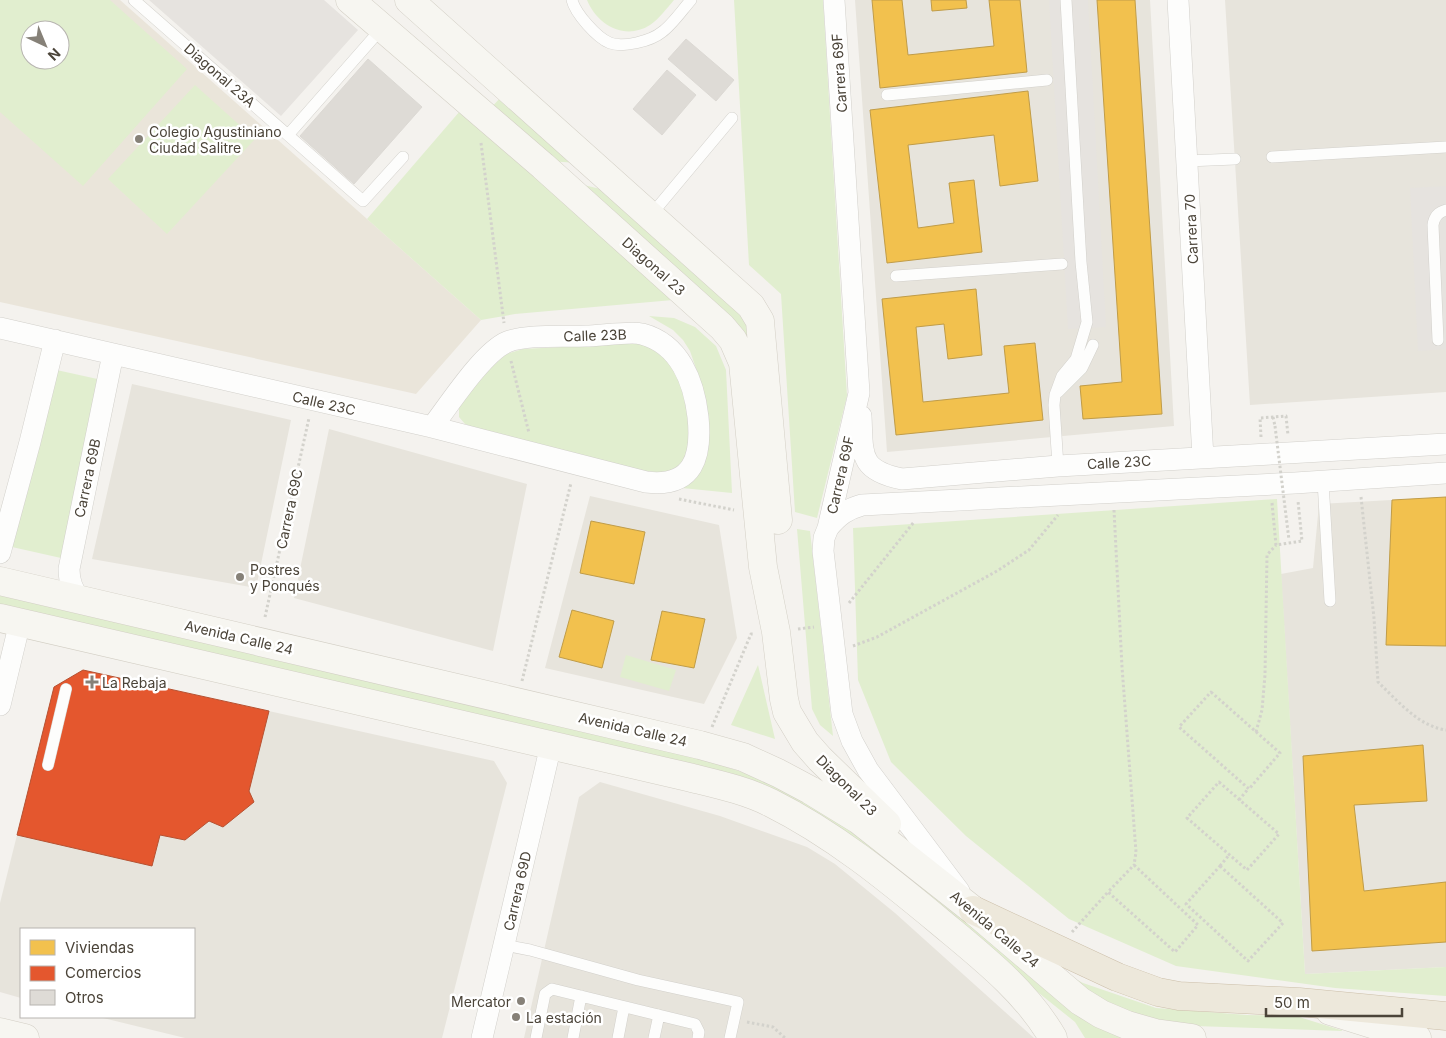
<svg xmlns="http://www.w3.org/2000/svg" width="1446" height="1038" font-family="Inter,sans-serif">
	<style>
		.residential { fill: #e7e4dc }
		.education { fill: #eae5da; fill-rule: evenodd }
		.green { fill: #e1eecf; fill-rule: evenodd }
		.parking { fill: #e6e3df }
		.homes { fill: #f2c14e; stroke: #c09c48 }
		.shops { fill: #e4572e; stroke: #b65131 }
		.building { fill: #dedbd6; stroke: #dcd9d4 }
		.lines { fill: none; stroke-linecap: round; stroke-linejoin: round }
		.lane-casing { stroke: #d2d0cb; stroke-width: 12 }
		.street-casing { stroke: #d2d0cb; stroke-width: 22 }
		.secondary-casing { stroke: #d3cfc5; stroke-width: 29 }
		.highway-casing { stroke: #ccbfa9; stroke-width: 29 }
		.path { stroke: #d3d2cc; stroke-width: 3; stroke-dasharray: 2.5 2.5; stroke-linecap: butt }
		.lane { stroke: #fdfdfc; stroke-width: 11 }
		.street { stroke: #fdfdfc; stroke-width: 21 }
		.secondary { stroke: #f7f6f1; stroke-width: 28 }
		.highway { stroke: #ede8db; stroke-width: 28 }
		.path-bridge { stroke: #d3d2cc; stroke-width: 3; stroke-dasharray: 2.5 2.5; stroke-linecap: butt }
		.poi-dot { fill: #868178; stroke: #fff; stroke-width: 2 }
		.labels { text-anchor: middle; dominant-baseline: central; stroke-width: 5; stroke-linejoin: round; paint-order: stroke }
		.street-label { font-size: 14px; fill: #4b4439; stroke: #fff }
		.poi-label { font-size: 14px; fill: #4b4439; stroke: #fff; text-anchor: start }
	</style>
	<rect width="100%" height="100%" fill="#f4f2ee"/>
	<path class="residential" d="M855 0H1150L1174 426 887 452Z
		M1225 0H1446V392L1250 405Z
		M132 384 291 420 256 588 92 559Z
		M329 429 527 484 493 651 294 598Z
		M590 496 719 525 737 638 704 704 545 668Z
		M1446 497V967L1305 974 1281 574 1313 568 1319 504Z
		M83 670 494 761 507 783 442 1038H185L99 1017H194V929H21V998L0 992V903L54 687Z
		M600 782 720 816 807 847 835 864 895 913 1034 1038H524L579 797Z"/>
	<path class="education" d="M0 0H120L481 320 416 394 0 302ZM30 30H60V60H30Z"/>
	<path class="green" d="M0 0H110L187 69 83 186 0 112ZM30 30H60V60H30Z
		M587 0H674C667 8 659 19 650 25 625 41 597 25 587 0Z
		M734 0H823L847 396 817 518 795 512 781 294 749 265Z
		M195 85 255 139 167 234 108 179Z
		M501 97 578 163 548 161 489 110Z
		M460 111 673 300 515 314 481 320 367 219Z
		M571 182 609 191 740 310 749 328 752 344 744 348Z
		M649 316 674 318 695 327 716 346 726 370 732 493 682 488 699 377 690 351 683 340 673 330Z
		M638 343 651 346 666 358 681 377 690 423 691 445 681 464 668 473 644 471 480 430 465 424 459 417V405L490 369 506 354 523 349Z
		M52 369 102 380 61 558 12 547Z
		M1277 499 1305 974 1446 967V996L1335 988 1176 966 1069 919 966 836 891 762 858 680 853 528Z
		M797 529 810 531 833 736 820 725 812 709Z
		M0 594 672 751 721 765 750 775 779 788 831 817 851 830 1144 1038H1085L1075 1022 989 953 779 799 0 608Z
		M626 655 676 670 669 691 620 677Z
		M758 665 775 739 731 725Z
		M1062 972 1083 983 1156 1008 1247 1015 1296 1016 1344 1031 1163 1025 1113 1011Z"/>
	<path class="parking" d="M149 0H324L358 30 281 116Z
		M1049 0H1088L1106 327 1068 329Z
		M1446 186V349L1418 351 1410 188Z"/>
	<path class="homes" d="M872 0H902L908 55 994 46 989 0H1020L1027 72 880 88Z
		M931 0H966L967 8 932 11Z
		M1097 0H1135L1162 414 1083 419 1080 386 1122 382Z
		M1028 91 1038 181 1000 186 994 135 908 145 918 228 954 223 949 183 974 180 982 252 887 263 870 110Z
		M976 289 982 355 948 359 944 324 916 327 923 402 1009 393 1004 346 1035 343 1043 420 896 435 882 299Z
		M1446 497V646L1386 645 1392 500Z
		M591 521 645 532 634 584 580 573Z
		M572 610 614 621 602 668 559 657Z
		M662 611 705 619 694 668 651 660Z
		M1423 745 1427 801 1354 805 1364 891 1446 882V942L1312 951 1303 756Z"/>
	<path class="shops" d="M83 670 269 711 249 791 254 802 223 827 209 821 185 840 160 835 152 866 17 835 54 687Z"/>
	<path class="building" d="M686 39 734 80 716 101 668 59Z
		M368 59 422 107 354 184 300 136Z
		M667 70 696 95 662 135 633 109Z"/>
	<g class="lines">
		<defs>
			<path id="lane" d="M134 0 363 201 403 157
				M572 0C575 13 597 38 610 43 623 48 651 41 662 32 672 25 683 9 691 0
				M887 95 1047 80
				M288 135 382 28
				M1272 157 1446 147
				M1187 161 1235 159
				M651 215 732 118
				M896 276 1062 264
				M1438 340 1433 225C1434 217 1438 212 1446 210
				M1058 392 1082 368 1093 345
				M1058 466 1054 405 1055 395 1062 376 1076 359 1087 322 1081 262 1066 0
				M1323 481 1330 601
				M48 765 66 689
				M504 945 530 950 638 980 738 1002 730 1038
				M536 1038 545 994 552 989 695 1024 699 1032 698 1038
				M573 1038 581 996
				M618 1038 624 1007
				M654 1038 659 1015"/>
			<path id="street" d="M834 0 859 393 828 528 824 538 823 551 842 714 852 741 868 770 959 891
				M1178 0 1203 458
				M0 328 432 427 646 482C694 488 702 456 698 417 694 382 680 344 642 334 631 331 599 336 586 336 563 337 527 334 507 342 483 352 449 405 432 427
				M861 416C863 454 858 470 902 479L1058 466 1446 444
				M828 528C838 516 847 509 862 505L1295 483 1446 473
				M0 553 30 442 55 340
				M80 600C73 590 69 582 69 569L113 354
				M0 705 20 622
				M482 1038 551 745"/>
			<path id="secondary" d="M350 0 543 166 722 327 733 340 743 363 763 567 776 632 784 699 787 712 805 742 820 759 887 824
				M409 0 751 306 760 321 761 333 778 520
				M0 581 700 745 743 757 778 773 810 790 859 820 973 910 1080 1001 1101 1014 1127 1025 1155 1033 1192 1038
				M0 618 688 777C716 784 745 790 771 803 833 834 887 878 940 922 982 957 1026 991 1053 1038
				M1330 1011 1417 1038
				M0 1032 25 1038"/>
			<path id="highway" d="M973 910 1117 977 1158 992 1179 996 1299 1002 1446 1016"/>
		</defs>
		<use href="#lane" class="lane-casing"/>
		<use href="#street" class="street-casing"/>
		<use href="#secondary" class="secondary-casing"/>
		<use href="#highway" class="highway-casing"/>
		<path class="path" d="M481 143 504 323
			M511 361 529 433
			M1273 417 1275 426
			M1261 437 1260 418 1286 416 1288 435
			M1361 497 1374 618 1378 682C1398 701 1418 726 1446 730
			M679 499 734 510
			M1272 503 1276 545 1302 541 1298 501
			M1114 510 1122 667 1136 852 1134 865
			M849 603 914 522
			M265 617 309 418
			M798 629 814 627
			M853 646 877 637 997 571 1029 550 1058 515
			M522 681 571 483
			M1211 692 1280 753 1249 789 1179 727Z
			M712 727 751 634H754
			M1256 732 1262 710 1265 675 1267 555 1276 545
			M1219 782 1279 834 1247 870 1187 818Z
			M1239 800 1248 789
			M1134 865 1198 925 1175 952 1108 892Z
			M1220 866 1283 923 1248 961 1186 904Z
			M1220 866 1229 855
			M1072 932 1108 892
			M747 1022 773 1027 785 1038"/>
		<use href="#lane" class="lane"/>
		<use href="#street" class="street"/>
		<use href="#secondary" class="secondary"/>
		<use href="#highway" class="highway"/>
		<path class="path-bridge" d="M1275 426 1289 540"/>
	</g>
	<g class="poi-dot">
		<circle cx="139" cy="139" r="5"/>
		<circle cx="240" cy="577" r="5"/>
		<path d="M89.5 674.5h5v5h5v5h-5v5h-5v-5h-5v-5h5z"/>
		<circle cx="521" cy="1001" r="5"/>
		<circle cx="516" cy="1017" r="5"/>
	</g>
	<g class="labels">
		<g class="street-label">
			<text transform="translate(839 73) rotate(-94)">Carrera 69F</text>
			<text transform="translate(220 75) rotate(41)">Diagonal 23A</text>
			<text transform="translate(1191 229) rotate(-93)">Carrera 70</text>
			<text transform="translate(654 266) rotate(42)">Diagonal 23</text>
			<text transform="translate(595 335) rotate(-2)">Calle 23B</text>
			<text transform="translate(324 403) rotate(13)">Calle 23C</text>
			<text transform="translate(1119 462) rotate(-3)">Calle 23C</text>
			<text transform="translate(840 475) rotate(-77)">Carrera 69F</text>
			<text transform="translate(87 478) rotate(-78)">Carrera 69B</text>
			<text transform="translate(289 509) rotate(-78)">Carrera 69C</text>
			<text transform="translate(239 637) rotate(13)">Avenida Calle 24</text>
			<text transform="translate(633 729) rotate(13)">Avenida Calle 24</text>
			<text transform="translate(847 785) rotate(45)">Diagonal 23</text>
			<text transform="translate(517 891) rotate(-77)">Carrera 69D</text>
			<text transform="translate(995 929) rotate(40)">Avenida Calle 24</text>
		</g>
		<g class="poi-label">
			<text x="149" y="131">Colegio Agustiniano<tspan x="149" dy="16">Ciudad Salitre</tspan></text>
			<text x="250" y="569">Postres<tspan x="250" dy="16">y Ponqués</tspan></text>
			<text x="102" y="682">La Rebaja</text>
			<text x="511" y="1001" text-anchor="end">Mercator</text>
			<text x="526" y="1017">La estación</text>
		</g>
	</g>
	<rect x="20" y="928" width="175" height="90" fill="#ffffff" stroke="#b7b4b0"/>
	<rect x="30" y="940" width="25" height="15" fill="#f2c14e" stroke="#b7b4b0"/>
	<text x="65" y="953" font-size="15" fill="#4b4439">Viviendas</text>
	<rect x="30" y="966" width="25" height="15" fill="#e4572e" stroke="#b7b4b0"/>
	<text x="65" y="978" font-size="15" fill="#4b4439">Comercios</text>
	<rect x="30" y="990" width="25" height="15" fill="#dedbd6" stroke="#b7b4b0"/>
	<text x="65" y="1003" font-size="15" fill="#4b4439">Otros</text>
	<g transform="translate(45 45) rotate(136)"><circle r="24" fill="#ffffff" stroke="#b7b4b0"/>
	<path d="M0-4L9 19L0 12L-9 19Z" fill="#868178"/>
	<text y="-8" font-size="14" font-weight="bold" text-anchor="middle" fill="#4b4439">N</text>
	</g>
	<path d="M1266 1008v8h136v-8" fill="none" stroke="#4b4439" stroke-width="2.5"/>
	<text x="1274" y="1008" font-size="15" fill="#4b4439" stroke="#ffffff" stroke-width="4" paint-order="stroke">50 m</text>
</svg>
